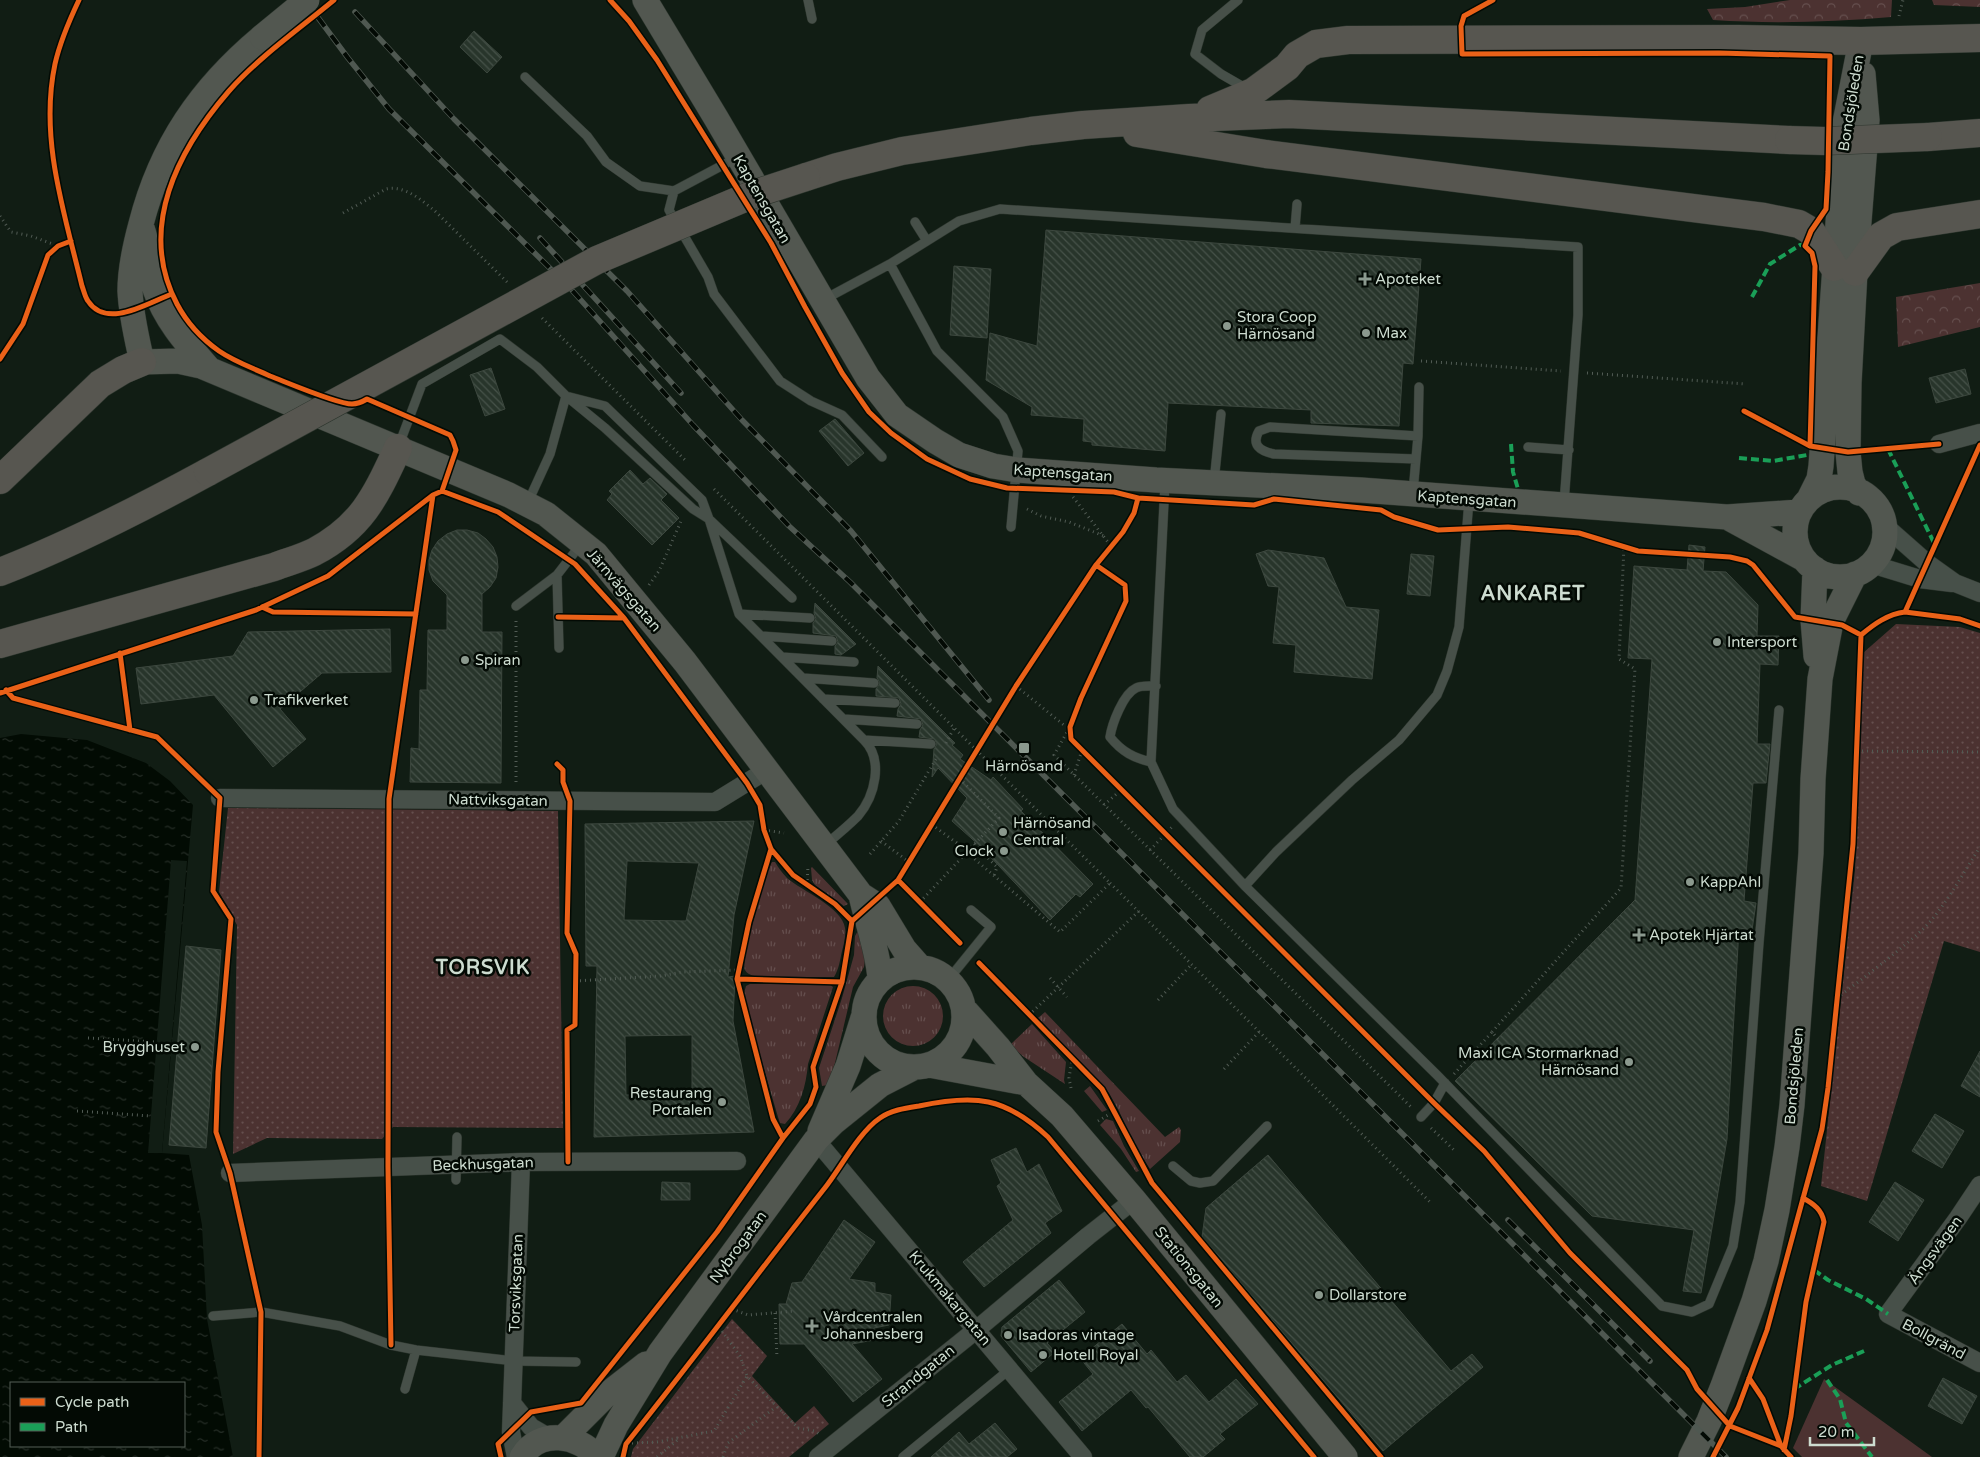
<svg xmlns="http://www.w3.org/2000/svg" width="1980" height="1457" font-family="'Varela Round',sans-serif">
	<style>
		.grass { fill: url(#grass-tufts) }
		.forest { fill: url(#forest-crowns) }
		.park { fill: url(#park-dots) }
		.garden { fill: #4c3231 }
		.water { fill: url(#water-ripples); fill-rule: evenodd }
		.pier { fill: #111d14 }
		.building { fill: url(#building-back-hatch); stroke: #3c473e; fill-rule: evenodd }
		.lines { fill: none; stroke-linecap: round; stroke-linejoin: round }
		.lane-casing { stroke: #2d362e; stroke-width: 10 }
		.street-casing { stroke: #2d362e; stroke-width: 19 }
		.secondary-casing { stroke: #2d362e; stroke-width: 26 }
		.highway-casing { stroke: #2d362e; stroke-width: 29 }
		.path { stroke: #525c55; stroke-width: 3; stroke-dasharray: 1 4; stroke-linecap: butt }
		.lane { stroke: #475049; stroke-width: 9 }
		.street { stroke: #475049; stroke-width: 18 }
		.secondary { stroke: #525750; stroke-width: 25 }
		.highway { stroke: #575650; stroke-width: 28 }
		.rail-casing { stroke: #4f5851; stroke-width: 5.5 }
		.rail { stroke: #030a04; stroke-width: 4; stroke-dasharray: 11; stroke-linecap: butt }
		.secondary-bridge-casing { stroke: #2d362e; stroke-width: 26; stroke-linecap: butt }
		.highway-bridge-casing { stroke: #2d362e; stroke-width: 29; stroke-linecap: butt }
		.secondary-bridge { stroke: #525750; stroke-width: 25 }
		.highway-bridge { stroke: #575650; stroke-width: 28 }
		.quiet { stroke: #1a9f57; stroke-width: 4; stroke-dasharray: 8 4; stroke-linecap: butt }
		.cycleway-casing { stroke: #030a04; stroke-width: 8 }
		.cycleway { stroke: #ea6118; stroke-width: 5 }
		.poi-dot { fill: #8b998e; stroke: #030a04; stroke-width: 2 }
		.labels { text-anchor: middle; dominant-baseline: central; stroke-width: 5; stroke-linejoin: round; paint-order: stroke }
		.street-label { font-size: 15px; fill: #cddcd0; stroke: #030a04 }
		.poi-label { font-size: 15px; fill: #cddcd0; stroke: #030a04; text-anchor: start }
		.district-label { font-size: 20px; font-weight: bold; letter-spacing: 1px; fill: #cddcd0; stroke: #030a04 }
	</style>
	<defs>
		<pattern id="grass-tufts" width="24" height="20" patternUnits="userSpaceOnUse" patternTransform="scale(1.25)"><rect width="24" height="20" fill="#4c3231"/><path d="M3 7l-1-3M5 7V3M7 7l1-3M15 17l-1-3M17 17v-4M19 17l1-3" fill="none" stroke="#654f4e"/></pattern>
		<pattern id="forest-crowns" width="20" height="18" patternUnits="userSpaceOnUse" patternTransform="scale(1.25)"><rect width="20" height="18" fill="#4c3231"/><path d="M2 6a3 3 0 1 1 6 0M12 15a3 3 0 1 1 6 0" fill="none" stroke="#654f4e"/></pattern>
		<pattern id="park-dots" width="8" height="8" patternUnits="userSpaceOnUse" patternTransform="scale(1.25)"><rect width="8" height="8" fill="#4c3231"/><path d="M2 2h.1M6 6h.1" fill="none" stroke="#654f4e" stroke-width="1.8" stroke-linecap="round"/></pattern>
		<pattern id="water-ripples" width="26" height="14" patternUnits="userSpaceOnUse" patternTransform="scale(1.25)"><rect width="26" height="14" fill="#020b03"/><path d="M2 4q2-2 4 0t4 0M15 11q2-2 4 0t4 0" fill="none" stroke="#262e27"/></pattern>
		<pattern id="building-back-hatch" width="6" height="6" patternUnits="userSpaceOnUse" patternTransform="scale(1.25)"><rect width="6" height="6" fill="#28352b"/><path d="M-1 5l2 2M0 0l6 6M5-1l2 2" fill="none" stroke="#465249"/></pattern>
	</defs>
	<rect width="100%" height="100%" fill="#111d14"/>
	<path class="grass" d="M772 862H775C778 867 782 873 787 878 802 891 842 907 845 928 846 935 844 944 842 951 840 960 839 969 834 977H762C756 976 748 976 745 970 740 962 766 872 772 862Z
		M812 867 848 904 844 906 815 885 812 880 811 868Z
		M859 929 866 954 864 967 853 987 835 1063 828 1085 822 1086 819 1068 842 998 854 955 855 936Z
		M750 984H829L833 987 808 1064C806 1086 800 1108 785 1124L780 1123 778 1117 743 997 746 986Z
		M883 1016a30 30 0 1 1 60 0a30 30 0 1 1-60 0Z
		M1045 1012 1165 1137 1179 1127 1181 1130 1180 1142 1150 1169 1133 1143 1119 1111 1109 1093 1038 1018Z
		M1032 1024 1066 1062 1064 1080 1065 1084 1024 1057 1010 1045Z
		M1090 1086 1107 1110 1102 1112 1084 1091Z
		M1106 1119 1113 1121 1124 1146 1139 1171 1136 1172 1121 1149 1100 1125Z"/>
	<path class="forest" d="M1790 0H1892L1891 17C1832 22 1773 24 1713 20L1707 9 1745 7Z
		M1932 0H1980V7L1934 5Z
		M1980 283V327L1898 347 1896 297Z"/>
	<path class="park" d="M1896 624 1960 627 1980 633V952L1944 941 1867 1201 1821 1186 1855 870 1863 653Z
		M228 808 558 811 563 1128 393 1127 382 1139 267 1138 233 1154 237 925 219 892Z
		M732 1319 767 1356 752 1376 795 1423 814 1406 829 1424 789 1457H631L633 1449Z"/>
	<path class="garden" d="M1824 1379 1932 1457H1802L1793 1448Z"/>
	<path class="water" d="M21 734 87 740 146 763 170 781 193 805 162 1153 189 1155 202 1225 207 1319 233 1457H0V738ZM11 1383H184V1446H11Z"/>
	<path class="pier" d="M171 860 187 861 162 1153H148Z"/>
	<path class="building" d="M474 31 502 57 487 73 460 47Z
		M1046 230 1421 259 1413 364 1403 363 1399 426 1311 423V410L1168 403 1165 451 1092 445V442L1083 441 1084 419 1031 415 1032 407 986 380 990 333 1037 346Z
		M954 266 991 269 987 338 950 335Z
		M491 368 505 409 485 416 470 375Z
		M1965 369 1971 394 1936 403 1929 378Z
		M835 419 864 453 848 466 819 431Z
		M630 470 643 484 650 478 667 494 661 500 679 518 652 545 607 500 612 494 609 491Z
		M457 530H467L478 533 486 539 493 547 497 557 498 567 496 578 490 587 482 594V632H502L501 783 410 782 411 748 419 749 420 690H427L428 630H447V595L433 581 429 570V560L432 550 438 541 447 534Z
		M1689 545 1705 547 1703 571 1726 572 1758 605 1757 636H1779L1778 665 1760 664 1757 744H1770L1766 783H1753L1744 901 1756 903 1752 930 1739 928 1727 1139 1701 1293 1683 1291 1694 1230 1592 1216 1455 1081 1635 900 1652 659 1628 658 1634 566 1687 570Z
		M1268 550 1324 558 1346 607 1379 610 1372 679 1294 672 1296 645 1273 643 1279 587 1268 586 1256 554Z
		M1411 554 1434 556 1430 596 1407 594Z
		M815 603 856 644 841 655 835 654V646L838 642 836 636 813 633V623L816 619 814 613Z
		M390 629 391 672 322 673 280 709 306 739 273 767 214 695 141 704 136 668 233 656 248 632Z
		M878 666 955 743 952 745 963 755 960 759 991 780 993 777 1023 809 1021 811 1093 884 1080 897 1076 894 1050 920 981 847 952 821 967 798 938 768 932 777 934 749 937 744 934 739 919 737 920 730 923 725 921 719 897 716 898 709 901 704 899 698 876 696V689L880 683 877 678Z
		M754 821 734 915 728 977 735 976 733 1021 754 1132 594 1137 597 966H586L585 824ZM627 861 699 863 686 921 624 920ZM692 1035V1094L626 1095 625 1036Z
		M186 946 221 950 206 1148 169 1145Z
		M1980 1051V1097L1961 1086Z
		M1935 1114 1964 1131 1942 1168 1912 1151Z
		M1016 1148 1027 1172 1039 1164 1062 1211 1045 1223 1051 1233 984 1287 963 1262 1013 1220 997 1186 1001 1183 991 1160Z
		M1268 1155 1451 1371 1472 1354 1483 1367 1383 1451 1202 1237 1206 1208Z
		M662 1182 690 1183V1200H661Z
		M1895 1182 1924 1200 1898 1241 1869 1222Z
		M844 1220 875 1242 849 1279 875 1283V1292L891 1295 889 1325 874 1328V1340L852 1344 882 1379 853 1402 804 1344H780L779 1304H786L792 1283 802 1282Z
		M1059 1280 1085 1312 1047 1343 1055 1352 1031 1372 1001 1336 1002 1327Z
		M1122 1324 1147 1354 1151 1350 1177 1382 1186 1375 1209 1402 1236 1379 1258 1404 1220 1434 1225 1439 1203 1457H1190L1148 1407 1146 1408 1131 1390 1082 1431 1059 1402 1093 1374 1080 1358Z
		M1943 1378 1977 1396 1962 1424 1928 1406Z
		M995 1423 1017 1449 1007 1457H931L959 1432 969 1444Z"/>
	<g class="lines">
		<defs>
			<path id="lane" d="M808 0 812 19
				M1238 0 1202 30 1195 54 1221 74 1247 89
				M525 77 587 136 606 162 640 186 674 191
				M738 157 674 191 669 210 708 277 714 294 780 381 811 401 842 415 882 457
				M915 222 927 241
				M1295 228 1297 204
				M890 264 937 351 1003 417 1018 451 1011 527
				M825 299 890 264 959 221 1000 209 1578 247V315L1564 503
				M399 445 422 384 500 339 537 367 566 396 605 428 693 509 709 519 739 614 864 740C884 760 875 796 858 816 848 826 836 836 825 845
				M1528 447 1569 450
				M1416 459 1274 454C1260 451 1251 445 1259 431L1270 427 1418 436
				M1214 482 1221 414
				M1165 483 1151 762 1173 809 1245 886 1437 1075 1662 1306 1692 1312 1709 1304 1733 1246 1740 1202 1759 943 1779 710
				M1413 492 1418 436 1419 387
				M528 502 550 454 566 396 605 406 702 500 709 519 792 598
				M516 606 557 575
				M739 614 810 618
				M761 636 832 641
				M559 648 557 575 581 544
				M782 657 854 662
				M803 678 874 683
				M823 699 895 703
				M844 719 917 724
				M864 740 931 744
				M1151 762C1134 758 1122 752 1110 737 1112 724 1123 694 1136 688 1141 685 1149 686 1156 686
				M1245 886 1276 852 1352 780 1399 740 1437 695 1447 671 1459 627 1469 500
				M948 980 991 927 971 910
				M1421 1117 1434 1103 1445 1083
				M1173 1166 1191 1181 1200 1183 1213 1181 1267 1126
				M456 1180 457 1137
				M213 1316 261 1312 340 1326 391 1345 416 1350 514 1361 576 1362
				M405 1389 416 1350
				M903 1457 1010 1369"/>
			<path id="street" d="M1939 444 1980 433
				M1885 526 1927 563 1955 583 1980 593
				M1871 564 1920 579 1952 583
				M220 798 715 802 767 770
				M816 1140 1083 1457
				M230 1173 521 1162 737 1161
				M1980 1185 1958 1218 1888 1314 1980 1363
				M512 1403 531 1427 550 1438
				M516 1457 511 1432 521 1162
				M818 1457 976 1330 1088 1236 1134 1200"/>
			<path id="secondary" d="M645 0 716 118 868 378 897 415 935 441 959 455 993 466 1017 470 1156 480 1361 490 1727 517 1798 512
				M262 37C201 88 161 146 141 224 135 246 130 268 130 291 131 315 137 339 142 362L178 361 201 366 509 495 546 514 596 554 685 662 861 895 878 906 904 949 919 966
				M142 228C149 248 149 269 155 289 165 320 188 345 209 369
				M1795 532a45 45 0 1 1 90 0a45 45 0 1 1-90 0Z
				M1859 493 1853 484 1850 472 1848 452 1849 383 1855 272 1867 120 1863 74
				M1810 497 1819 479 1821 466 1845 123 1861 41
				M1727 517 1804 559
				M1815 569 1813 620 1816 656
				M861 895C867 923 878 950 880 979
				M864 1017a50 50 0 1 1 100 0a50 50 0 1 1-100 0Z
				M964 1009 998 1047 1026 1083 1062 1116 1134 1200 1345 1457
				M929 1065 1026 1083
				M820 1131 848 1066 863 1018
				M564 1437 605 1396 646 1364
				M522 1457C539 1428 579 1435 597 1457
				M601 1457 616 1425 660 1353 816 1140 834 1122 880 1085 915 1067
				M1691 1457 1709 1421 1723 1386 1754 1301 1766 1261 1777 1210 1787 1147 1792 1105 1811 853 1813 779 1820 679 1831 622 1855 574"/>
			<path id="highway" d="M1210 110 1253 92 1287 67 1297 55 1316 44 1348 40 1739 39 1861 41 1980 38
				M1137 133 1266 154 1764 217 1799 224 1811 231 1834 267
				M1928 137 1980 133
				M806 177 837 167 902 151 1031 131 1083 125 1189 118 1289 114 1789 140
				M1855 272 1881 236 1897 227 1980 214
				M0 480 100 384 123 370 142 362
				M0 572C72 544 140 509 208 472
				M0 644 274 567C287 562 302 558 314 552 363 526 376 495 398 448"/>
		</defs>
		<use href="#lane" class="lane-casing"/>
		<use href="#street" class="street-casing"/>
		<use href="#secondary" class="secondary-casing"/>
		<use href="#highway" class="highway-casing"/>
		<path class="path" d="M1899 16 1903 0
			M343 213 386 189C405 185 421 200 435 211L508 283
			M0 216 11 232 31 236 58 246
			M542 318 685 460
			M1421 361 1561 371
			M1587 373 1746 384
			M714 489 1110 883 1060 932 978 862 961 846 931 824
			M1073 497 1111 546
			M1027 509 1041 516 1069 522 1104 536
			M649 585 659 571 682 519
			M1016 686 1065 726 1070 727 1054 755 1411 1107
			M946 743 954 728
			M1857 751 1980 752
			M1074 775 1082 750
			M516 782V621
			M1104 805 1122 789
			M764 830 784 833
			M881 841 909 862
			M974 844 997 867 994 876
			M1150 850 1172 827
			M870 854 899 821 936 759
			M1110 883 1431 1203
			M807 885 808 866
			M920 902 999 818 959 778
			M1050 978 1067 997
			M575 981 661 976 682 972 738 970
			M1837 998C1866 976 1894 955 1921 931 1942 912 1964 872 1980 847
			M1158 1000 1192 964
			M1029 1015 1139 911
			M1492 1032 1621 888 1635 669 1619 659 1624 546
			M88 1038 156 1042
			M1224 1069 1259 1032
			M1454 1074 1492 1032 1498 1039
			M1071 1088 1069 1078 1072 1060
			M77 1111 151 1116
			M1098 1121 1113 1112
			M1431 1128 1454 1150
			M732 1309 748 1315 795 1311
			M775 1313 777 1358
			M719 1327 740 1356 747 1376 798 1428 815 1431 819 1434
			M632 1443 657 1442 714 1431 747 1376
			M657 1457 680 1438
			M723 1457 728 1443 776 1407"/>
		<use href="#lane" class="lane"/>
		<use href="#street" class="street"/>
		<use href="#secondary" class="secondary"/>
		<use href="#highway" class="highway"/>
		<defs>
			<path id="rail" d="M305 0 348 58 389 109 570 288 693 425 789 526 850 582 1726 1457
				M355 12 454 119 627 291 742 420 851 531 989 700
				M540 238 681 393
				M1508 1220 1650 1361"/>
		</defs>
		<use href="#rail" class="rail-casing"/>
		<use href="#rail" class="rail"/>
		<defs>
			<path id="secondary-bridge" d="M262 37 307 0"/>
			<path id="highway-bridge" d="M1789 140 1824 141 1928 137
				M208 472 597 260 754 194 806 177"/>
		</defs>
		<use href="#secondary-bridge" class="secondary-bridge-casing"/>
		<use href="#highway-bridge" class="highway-bridge-casing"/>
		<use href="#secondary-bridge" class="secondary-bridge"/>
		<use href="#highway-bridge" class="highway-bridge"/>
		<path class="quiet" d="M1752 297 1770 264 1800 245 1805 246
			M1511 444 1513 472 1518 489
			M1888 449 1935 545
			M1739 458 1773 461 1807 455
			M1814 1270 1828 1280 1866 1299 1888 1314
			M1827 1380 1840 1399 1846 1423 1872 1457
			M1794 1389 1832 1365 1864 1351"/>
		<defs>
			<path id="cycleway" d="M79 0C69 21 60 42 55 64 39 139 65 215 82 286 84 291 85 297 88 301 107 330 149 302 172 294
				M334 0C299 29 259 57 229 91 178 150 137 228 177 304 187 323 202 339 219 351 235 362 253 368 270 376 286 382 337 404 352 404 358 404 362 402 367 399L450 435 453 441 456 450 442 491
				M610 0 629 21 657 60 771 243 805 307 842 373 869 412 891 433 927 459 970 479 1007 488 1114 492 1138 498 1254 505 1274 499 1381 510 1394 517 1438 530 1508 527 1579 533 1638 551 1730 557 1747 561 1753 565 1795 617 1842 625 1861 635
				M1493 0 1464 16 1461 26 1462 54 1719 53 1830 56 1828 172 1826 209 1811 231 1805 246 1812 253 1815 266 1810 446
				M0 359 23 324 48 255 58 246 71 241
				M1744 411 1810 446 1848 452 1939 444
				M1096 565 1125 585 1126 601 1081 698 1070 727 1071 739 1434 1103 1484 1151 1570 1253 1687 1370 1697 1389 1730 1426 1781 1446 1791 1457
				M262 607 273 612 416 614
				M1905 612 1980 445
				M558 617 624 618
				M120 653 130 730
				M6 690 13 698 157 737 220 798 213 891 231 919 218 1072 216 1132 230 1173 261 1312 259 1457
				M0 693 256 610 328 576 433 495 442 491 498 512 575 564 624 618 747 783 760 805 764 830 771 849 793 875 835 904 852 921
				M557 764 563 770V782L570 801 567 933 576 954 575 1025 567 1030 568 1162
				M771 849 749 922 737 979 773 1119 783 1138
				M898 880 960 943
				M979 963 1102 1089 1152 1183 1381 1457
				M737 979 842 982
				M391 1345 388 1167 389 799 433 495
				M1749 1378 1763 1399 1781 1446
				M1784 1450 1791 1416 1806 1302 1824 1222C1822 1210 1814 1204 1803 1198
				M501 1457 498 1444 531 1412 581 1403 717 1232 783 1138 810 1104 816 1087 813 1067 842 982 852 921 898 880 1016 686 1096 565 1123 532 1134 513 1138 498
				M623 1457 626 1444C693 1360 757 1274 824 1189 840 1169 859 1132 880 1118 891 1110 906 1108 919 1106 975 1094 1005 1097 1048 1137L1314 1457
				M1713 1457 1738 1408 1767 1330 1822 1129 1828 1088 1853 844 1861 635C1874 624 1888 614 1905 612L1960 619 1980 626"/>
		</defs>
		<use href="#cycleway" class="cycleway-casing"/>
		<use href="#cycleway" class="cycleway"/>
	</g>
	<g class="poi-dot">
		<path d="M1362.5 271.5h5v5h5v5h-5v5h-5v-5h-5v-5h5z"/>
		<circle cx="1227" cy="326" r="5"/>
		<circle cx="1366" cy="333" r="5"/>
		<circle cx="1717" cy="642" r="5"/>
		<circle cx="465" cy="660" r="5"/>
		<circle cx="254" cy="700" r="5"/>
		<rect x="1018" y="742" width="12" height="12" rx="2.5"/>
		<circle cx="1003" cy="832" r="5"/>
		<circle cx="1004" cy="851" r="5"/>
		<circle cx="1690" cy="882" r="5"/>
		<path d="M1636.5 927.5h5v5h5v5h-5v5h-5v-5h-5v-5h5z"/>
		<circle cx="195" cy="1047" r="5"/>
		<circle cx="1629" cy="1062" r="5"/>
		<circle cx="722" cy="1102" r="5"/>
		<circle cx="1319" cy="1295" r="5"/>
		<path d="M809.5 1318.5h5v5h5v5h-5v5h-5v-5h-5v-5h5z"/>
		<circle cx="1008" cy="1335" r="5"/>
		<circle cx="1043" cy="1355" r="5"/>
	</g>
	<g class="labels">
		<g class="street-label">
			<text transform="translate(1851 103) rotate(-81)">Bondsjöleden</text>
			<text transform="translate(762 199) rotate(60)">Kaptensgatan</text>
			<text transform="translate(1063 473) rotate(4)">Kaptensgatan</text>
			<text transform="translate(1467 499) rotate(4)">Kaptensgatan</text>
			<text transform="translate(624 590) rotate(49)">Järnvägsgatan</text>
			<text transform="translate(498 800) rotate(1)">Nattviksgatan</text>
			<text transform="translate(1794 1076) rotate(-85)">Bondsjöleden</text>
			<text transform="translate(483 1164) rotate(-2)">Beckhusgatan</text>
			<text transform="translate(738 1247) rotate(-54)">Nybrogatan</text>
			<text transform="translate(1935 1250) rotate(-54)">Ängsvägen</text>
			<text transform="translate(1189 1267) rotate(51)">Stationsgatan</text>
			<text transform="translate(516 1283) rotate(-88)">Torsviksgatan</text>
			<text transform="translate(950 1298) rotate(50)">Krukmakargatan</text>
			<text transform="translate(1934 1339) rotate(28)">Bollgränd</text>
			<text transform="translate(918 1376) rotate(-39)">Strandgatan</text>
		</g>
		<g class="poi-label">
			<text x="1375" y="279">Apoteket</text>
			<text x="1237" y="317">Stora Coop<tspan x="1237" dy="17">Härnösand</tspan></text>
			<text x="1376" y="333">Max</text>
			<text x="1727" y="642">Intersport</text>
			<text x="475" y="660">Spiran</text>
			<text x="264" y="700">Trafikverket</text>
			<text x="1024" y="766" text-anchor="middle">Härnösand</text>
			<text x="1013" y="823">Härnösand<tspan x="1013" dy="17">Central</tspan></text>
			<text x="994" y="851" text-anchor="end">Clock</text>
			<text x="1700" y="882">KappAhl</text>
			<text x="1649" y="935">Apotek Hjärtat</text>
			<text x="185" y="1047" text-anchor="end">Brygghuset</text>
			<text x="1619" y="1053" text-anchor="end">Maxi ICA Stormarknad<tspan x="1619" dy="17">Härnösand</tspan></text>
			<text x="712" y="1093" text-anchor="end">Restaurang<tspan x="712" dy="17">Portalen</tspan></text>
			<text x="1329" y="1295">Dollarstore</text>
			<text x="823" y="1317">Vårdcentralen<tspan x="823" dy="17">Johannesberg</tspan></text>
			<text x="1018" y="1335">Isadoras vintage</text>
			<text x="1053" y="1355">Hotell Royal</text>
		</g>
		<g class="district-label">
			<text x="1533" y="594">ANKARET</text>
			<text x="483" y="968">TORSVIK</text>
		</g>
	</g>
	<rect x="10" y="1382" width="175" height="65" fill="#030a04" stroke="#545e56"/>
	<rect x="20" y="1398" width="25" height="8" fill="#ea6118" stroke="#545e56"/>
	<text x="55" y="1407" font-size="15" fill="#cddcd0">Cycle path</text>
	<rect x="20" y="1423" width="25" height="8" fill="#1a9f57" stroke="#545e56"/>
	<text x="55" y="1432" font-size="15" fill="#cddcd0">Path</text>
	<path d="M1810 1437v8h64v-8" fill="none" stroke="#cddcd0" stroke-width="2.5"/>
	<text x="1818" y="1437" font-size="15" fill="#cddcd0" stroke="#030a04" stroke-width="4" paint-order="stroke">20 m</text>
</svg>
